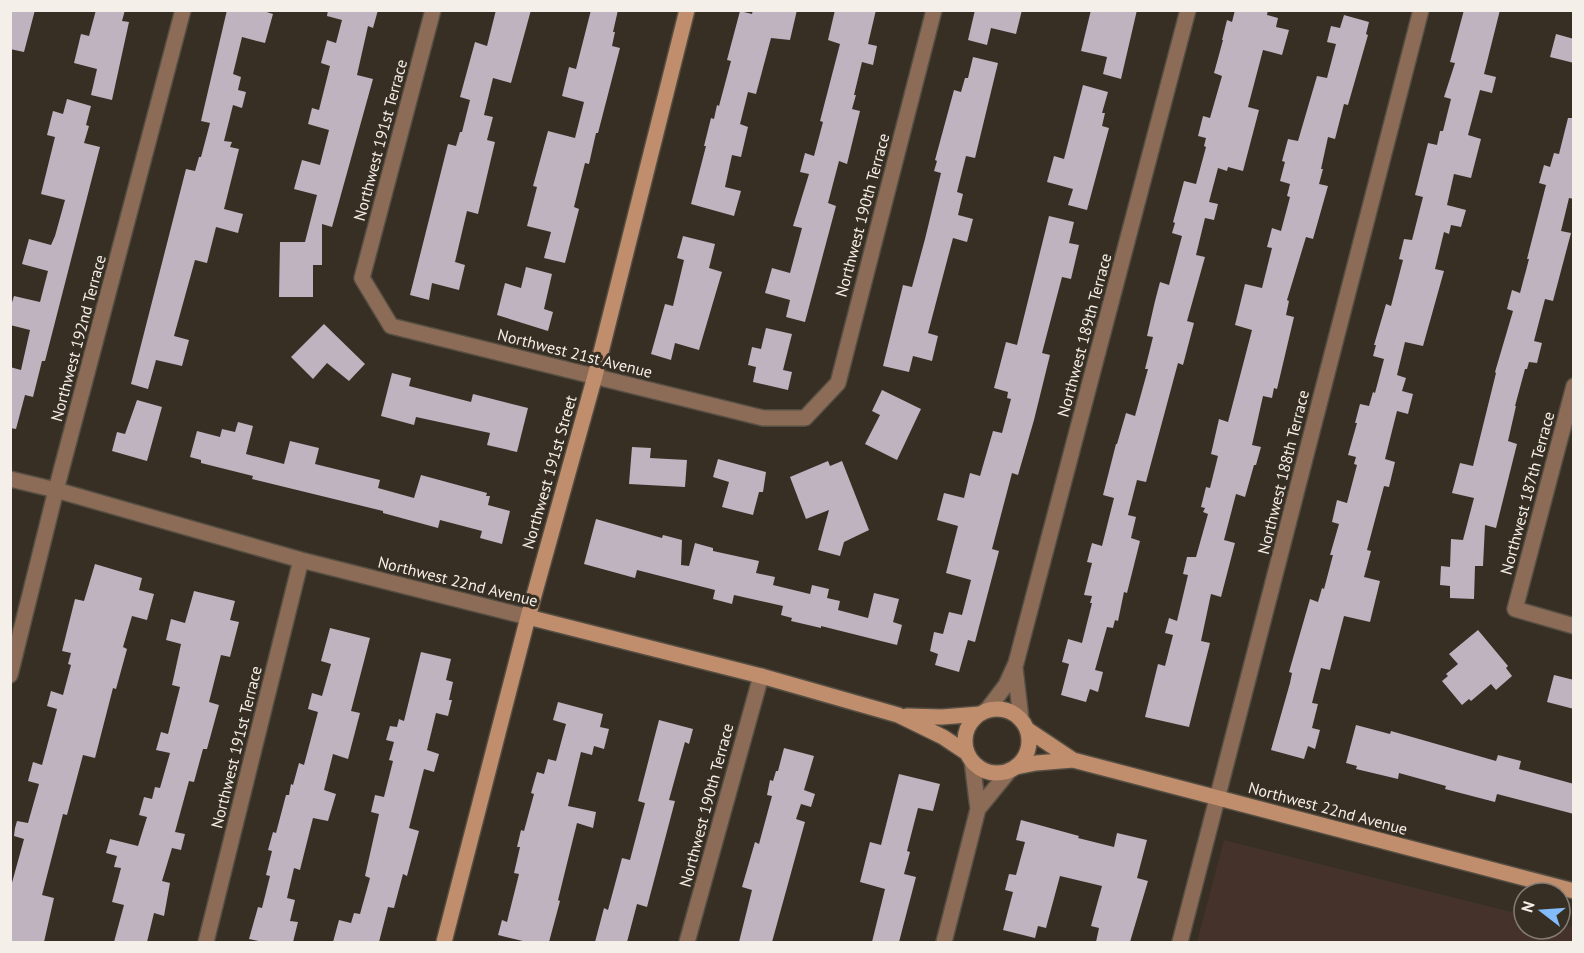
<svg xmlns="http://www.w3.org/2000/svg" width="1584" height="953" font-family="'PT Sans',sans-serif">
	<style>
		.education { fill: #45332b }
		.building { fill: #bfb3c0 }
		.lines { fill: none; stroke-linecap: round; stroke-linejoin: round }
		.street-casing { stroke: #554e43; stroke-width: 18 }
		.secondary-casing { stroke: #554e43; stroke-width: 18 }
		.street { stroke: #8c6c57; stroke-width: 15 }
		.secondary { stroke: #c08e6c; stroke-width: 15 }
		.labels { text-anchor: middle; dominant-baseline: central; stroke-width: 6; stroke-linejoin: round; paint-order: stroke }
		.street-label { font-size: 16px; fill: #f4efe8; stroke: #372f24 }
	</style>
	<rect width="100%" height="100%" fill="#372f24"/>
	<path class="education" d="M1224 840 1524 915V929H1560V924L1573 927V942H1197Z"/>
	<path class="building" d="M10 10H35L24 52 10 49Z
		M96 10H125L122 21 129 22 112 100 91 95 97 69 74 63 81 34 89 36Z
		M227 10H260L273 14 265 43 242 37 233 74 241 77 238 90 246 92 242 108 233 105 224 141 232 142 230 147 239 149 224 209 243 214 238 233 216 227 207 263 195 260 174 336 189 340 182 366 156 360 148 389 131 384 186 169 195 171 199 157H201L210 123 201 121Z
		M328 10H378L373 28 368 26 357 75 373 79 332 227 322 224V265H313V297H279L280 242H305L317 195 294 189 302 160 320 165 329 130 308 124 312 108 319 110 330 66 321 63 327 40 336 43 342 20 327 16Z
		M496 10H531L511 83 493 78 484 115 493 117 487 140 495 142 478 214 467 211 455 262 465 265 459 290 432 283 429 300 410 295 448 144 456 146 460 132H462L470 100 460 97 475 42 487 46Z
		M591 10H618L613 32H615L612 46 620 48 598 133H596L589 164 585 163 574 207 579 209 565 263 544 258 551 232 527 226 537 187 533 186 548 131 575 138 584 102 562 96 569 67 576 69Z
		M753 10H797L790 40 771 38 756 94 748 92 740 124 748 127 741 157 732 155 725 187 741 191 734 216 691 204 706 146H704L711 118 714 119 717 105 719 106 731 61 727 60 740 11 752 14Z
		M835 10H876L868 44 877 46 873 65 862 62 854 95H856L852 109 860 111 847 164 839 161 828 203 836 206 805 322 786 317 790 300 765 293 772 268 790 273 802 228 793 226 809 174 800 172 805 153 814 156 823 122 820 121 840 44 828 40Z
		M975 10H1022L1016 34 991 28 987 45 968 40Z
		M1091 10H1137L1121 79 1103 74 1107 57 1081 51Z
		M1235 10H1268L1267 15 1278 18 1276 27 1289 30 1282 55 1263 50 1248 107 1259 110 1243 171 1228 167 1227 171 1218 168 1209 202 1218 204 1214 220 1205 218 1196 255 1205 257 1187 321 1194 323 1183 365 1178 363 1146 482 1137 480 1128 515 1136 517 1131 538 1140 541 1127 593 1124 592 1118 621 1115 620 1113 628 1107 627 1095 670 1103 672 1098 692 1090 689 1086 702 1061 695 1069 664 1062 662 1068 639 1082 643 1092 603H1090L1092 596 1084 595 1092 563 1087 562 1092 543 1102 546 1114 498 1103 495 1116 444H1117L1126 413 1135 416 1148 369H1145L1153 337 1147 336 1155 301 1160 282 1169 285 1182 236 1172 233 1175 223 1173 222 1184 181 1196 184 1206 147 1204 146 1206 138 1198 136 1203 116 1210 118 1222 76 1214 73 1223 40H1222L1227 20 1232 22Z
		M1464 10H1500L1484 74 1496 77 1492 93 1480 90 1468 135 1481 139 1471 178 1454 174 1447 205 1466 210 1461 227 1451 225 1449 234 1444 232 1435 269 1444 271 1423 346 1405 342 1397 375 1406 378 1402 391 1413 394 1408 414 1397 411 1385 459 1395 462 1389 487 1384 486 1367 550 1371 551 1364 577 1380 581 1370 622 1344 616 1330 670 1321 668 1312 703 1318 704 1312 728 1320 730 1315 749 1308 746 1304 759 1271 750 1290 683 1292 673 1289 672 1310 599 1318 602 1322 588 1324 589 1333 555H1330L1339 524 1332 522 1337 500 1347 503 1357 465 1354 464 1356 457 1348 455 1357 423H1355L1360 404 1369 406 1373 392 1375 393 1384 359 1373 356 1376 345H1374L1386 304 1391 306 1403 260 1399 259 1404 239 1412 240 1423 197 1415 195 1428 143 1437 145 1440 131H1443L1451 99 1444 97 1455 63 1450 62Z
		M1344 15 1369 22 1366 34 1368 35 1348 105 1344 104 1335 139 1328 137 1321 169H1323L1319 184 1328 186 1313 239 1306 237 1287 300 1289 301 1286 315 1294 317 1277 389 1274 388 1272 398 1263 396 1252 445 1261 447 1256 465H1254L1245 497 1236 494 1224 540 1235 543 1221 597 1211 594 1201 641 1210 643 1189 727 1145 717 1158 664 1165 666 1173 635 1165 633 1169 618 1177 621 1188 575 1183 574 1187 557H1196L1208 514 1203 512 1205 508 1201 507 1206 487 1210 488 1218 456 1211 454 1219 419 1228 422 1252 330 1235 325 1245 284 1262 288 1272 248 1267 247 1272 228 1281 231 1290 197 1287 196 1290 184 1280 181 1285 162 1282 161 1288 139 1298 141 1317 76 1327 78 1336 44 1327 42 1331 26 1340 28Z
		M1556 34 1574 39V63L1550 57Z
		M973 57 998 63 975 158 966 156 957 192 963 194 958 215 973 219 967 242 953 238 928 333 938 336 932 361 913 356 909 372 883 366 903 285 912 287 925 239 941 173 934 171 937 161 935 160 954 90 961 92 965 78H968Z
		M1083 85 1108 92 1102 113H1105L1102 126 1109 128 1087 210 1068 205 1073 189 1047 182 1054 156 1064 159Z
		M67 99 91 106 86 125 89 126 84 143 100 147 45 361H42L33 397 25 395 16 429 10 428V367L21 370 30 330 10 325V309L14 296 40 302 48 271 22 264 29 239 51 245 55 236 65 200 41 194 55 137 47 135 53 111 63 114Z
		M1568 118H1574V199L1569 198 1561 231 1571 233 1553 301 1545 299 1534 341 1542 343 1537 363 1529 362 1527 369H1525L1515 406H1516L1508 441 1517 444 1496 528 1485 525 1483 566H1475L1474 599 1450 598V586L1440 585 1441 566 1450 567 1451 539 1463 540 1474 498 1452 493 1460 463 1473 466 1496 373 1495 372 1513 311 1507 309 1512 290 1520 293 1529 259H1527L1546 185 1539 183 1544 165 1550 167 1554 153 1559 154Z
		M1049 216 1074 222 1069 243 1079 245 1071 279 1062 277 1042 353 1050 355 1034 420 1018 475 1012 473 992 549 999 551 975 642 968 640 959 672 935 665 938 654 930 651 934 632 943 634 949 612 962 615 971 580 946 573 958 526 937 520 944 493 964 498 970 473 980 476 993 431 1002 433 1011 399 1007 398 1008 392 994 388 1006 342 1017 345Z
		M683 236 715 244 709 268 722 272 699 350 675 343 671 360 651 354 665 304 673 306 684 260 677 258Z
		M526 267 552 274 544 309 553 312 548 331 497 315 505 283 521 288Z
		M324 324 365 364 349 381 327 363 313 379 291 357Z
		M766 328 792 334 783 370 792 372 788 390 753 382 756 367 748 365 752 347 761 349Z
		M392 373 411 378 409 386 471 402 473 394 528 408 517 452 487 445 490 433 416 417 414 425 381 416Z
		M882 390 921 409 897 460 865 444 880 415 872 411Z
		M137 400 162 407 147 461 112 451 117 432 125 434Z
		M238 422 253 426 246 454 284 464 290 441 319 448 315 464 380 480 378 488 414 498 421 475 487 493 486 496H490L488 505 510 511 502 544 480 538 482 531 440 520 438 528 383 513V511L252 479 253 476 201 463V460L190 457 197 431 220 437 222 429 235 432Z
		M632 447 651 448 650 458 687 460 685 487 629 484Z
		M718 459 766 472 763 492H759L753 515 722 507 729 482 713 477Z
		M828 461 830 466 842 461 869 530 844 542 840 556 818 550 829 510 806 519 790 477Z
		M596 519 662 538 663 535 682 540 681 565 689 566 695 543 713 548V551L759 561 756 573 775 577 773 585 810 594 812 585 829 589 827 598 840 601 838 610 868 618 874 593 899 599 893 622 902 625 897 645 821 626V628L791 621 792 618 781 615 783 606 734 595 732 604 713 599 715 590 637 570 635 578 584 564Z
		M95 564 142 578 139 590 154 594 147 620 132 616 123 647 127 649 116 689 113 688 95 758 83 755 67 815 63 814 42 895 54 898 44 942H10V890L24 839 14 836 15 828 17 821 28 823 39 784 28 781 33 762 42 765 57 709 47 706 51 691 63 695 71 665 68 664 71 653 62 651 75 599 84 601Z
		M194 591 235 601 230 620 239 622 230 657 221 655 209 702 219 705 207 749H203L194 782 189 781 175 832 185 834 181 850 172 848 162 881 170 883 164 916 154 913 147 942H114L124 905 112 902 121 868 114 867 117 856 106 853 110 839 138 846 147 817 139 815 144 797 152 799 155 787 160 788 170 753 156 750 161 732 168 734 180 687 172 685 181 644 166 640 171 619 185 623Z
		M330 628 370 638 351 711 360 713 348 759 333 754 324 790 336 794 328 821 313 818 300 870 294 868 287 898 295 900 290 921 298 922 293 942H263L249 939 258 907 262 908 270 876 266 875 272 851 268 850 273 832 276 833 286 795H289L291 784 293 785 299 763 304 765 318 712 308 709 312 693 322 696 331 664 321 661Z
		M1478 630 1508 666 1506 668 1512 676 1496 690 1491 684 1471 701 1469 699 1462 705 1442 681 1448 676 1446 674 1458 664 1449 654Z
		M421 652 451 659 446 680 453 682 449 700H452L448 716 436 713 427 750 439 754 434 772 424 769 409 828 419 831 407 876 403 874 394 908 388 907 379 942H333L339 920 351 923 354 913 360 914 370 878 365 876 379 814 371 812 375 795 384 797 393 761 389 760 394 742 386 740 390 726 397 727 399 719 404 721Z
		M1554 675 1574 680V709L1547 702Z
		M558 702 603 714 600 727 609 729 604 749 594 746 592 755 581 752 568 806 596 812 593 828 577 823 558 900 560 901 549 942H527L498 935 502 920 507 922 519 874 514 873 520 847H517L521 830 524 831 534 794 531 793 537 772 544 774 548 759 556 761 566 724 553 720Z
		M659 720 693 729 689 744 685 742 669 800 675 801 647 907 637 904 627 942H595L604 908 608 910 622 858 630 860 645 803 638 801Z
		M1356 725 1390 734 1391 731 1496 761 1498 755 1521 761 1519 769 1574 784V814L1497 794 1495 802 1445 789 1446 786 1399 773 1398 779 1356 769 1357 766 1346 763Z
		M784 748 814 756 804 790 815 794 811 807 801 804 796 819 805 822 772 942H739L752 890 742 887 755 842 759 844 772 796 767 795 770 780 773 781 776 771H778Z
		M899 774 940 784 933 811 918 808 907 851 910 852 904 874 916 877 899 942H872L885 889 860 882 870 842 881 845Z
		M1021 820 1079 836 1078 838 1114 847 1117 833 1147 840 1137 878 1148 881 1130 942H1096L1099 928 1091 926 1102 886 1060 876 1046 928 1038 926 1035 938 1003 930 1013 892 1005 890 1009 874 1016 875 1025 842 1016 840Z"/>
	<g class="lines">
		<defs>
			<path id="street" d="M433 10 362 278 391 326 763 418H805L838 383 934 10
				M1574 386 1515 609 1574 626
				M10 479 56 490 301 560 528 617
				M1015 668 1021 719
				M10 675 56 490 183 10
				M987 710 1006 685 1016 663 1188 10
				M978 809 1010 770
				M206 942 301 560
				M687 942 761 676
				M944 942 978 809 972 761
				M1180 942 1421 10"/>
			<path id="secondary" d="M528 617 761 676 898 715 943 737 967 753
				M965 741a32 32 0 1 1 64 0a32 32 0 1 1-64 0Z
				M907 716 942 717 980 714
				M1028 730 1073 760 1574 891
				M1016 767 1036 763 1073 760
				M444 942 528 617 595 376 687 10"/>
		</defs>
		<use href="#street" class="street-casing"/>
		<use href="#secondary" class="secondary-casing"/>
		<use href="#street" class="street"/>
		<use href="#secondary" class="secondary"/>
	</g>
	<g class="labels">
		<g class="street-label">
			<text transform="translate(380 140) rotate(-75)">Northwest 191st Terrace</text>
			<text transform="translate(862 215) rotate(-75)">Northwest 190th Terrace</text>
			<text transform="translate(1084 335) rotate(-75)">Northwest 189th Terrace</text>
			<text transform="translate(78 338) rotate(-75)">Northwest 192nd Terrace</text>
			<text transform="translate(575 353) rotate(14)">Northwest 21st Avenue</text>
			<text transform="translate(549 472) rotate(-74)">Northwest 191st Street</text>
			<text transform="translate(1283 472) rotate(-76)">Northwest 188th Terrace</text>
			<text transform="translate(1527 493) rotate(-75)">Northwest 187th Terrace</text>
			<text transform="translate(458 581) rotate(14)">Northwest 22nd Avenue</text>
			<text transform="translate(236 747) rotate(-76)">Northwest 191st Terrace</text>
			<text transform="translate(706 805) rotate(-75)">Northwest 190th Terrace</text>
			<text transform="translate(1328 808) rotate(15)">Northwest 22nd Avenue</text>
		</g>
	</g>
	<rect width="1584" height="953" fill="none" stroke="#f4efe8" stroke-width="24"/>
	<g transform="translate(1542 911) rotate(287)"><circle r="28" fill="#372f24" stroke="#837c72" stroke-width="1.5"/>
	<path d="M0-4.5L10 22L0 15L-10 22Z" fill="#82bcfa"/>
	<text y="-9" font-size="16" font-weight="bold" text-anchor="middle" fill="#f4efe8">N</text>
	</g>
</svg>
